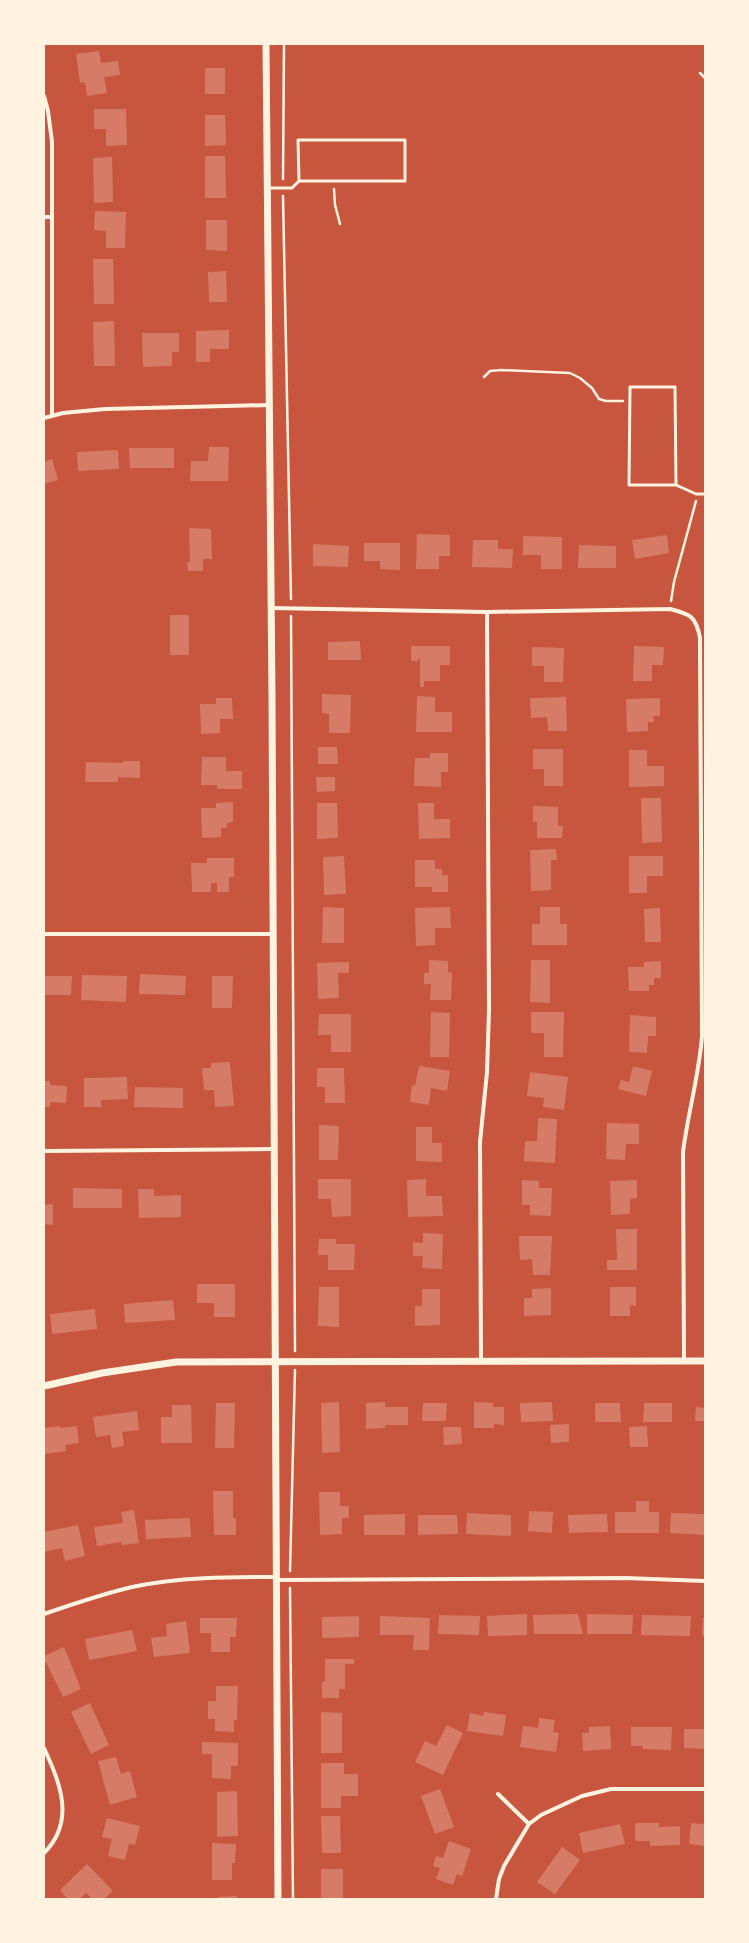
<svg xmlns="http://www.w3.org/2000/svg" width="749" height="1943" font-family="'Libre Baskerville',serif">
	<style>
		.building { fill: #d67c66 }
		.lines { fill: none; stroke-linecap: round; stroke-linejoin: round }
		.path { stroke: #fff3e0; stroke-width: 2.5 }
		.service { stroke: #fff3e0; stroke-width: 3 }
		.minor { stroke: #fff3e0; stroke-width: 4 }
		.tertiary { stroke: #fff3e0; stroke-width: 7 }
	</style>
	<rect width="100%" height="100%" fill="#c8553d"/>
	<path class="building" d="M99 51 101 63 118 61 120 75 104 77 107 93 87 96 85 82 80 83 76 54Z
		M205 68H225V94H205Z
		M94 109H126L127 145 106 146V129H94Z
		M205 115H225L226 145 205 146Z
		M205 156H225L226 198H205Z
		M112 157 113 202 94 203 93 158Z
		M95 211 126 212 125 248H106V231L94 230Z
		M206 220H227V251L206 250Z
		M93 259H113L114 304H94Z
		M226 271 227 302H209L208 272Z
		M114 321 115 366H94L93 322Z
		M229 330V349H210V362H196V331Z
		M142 333H179V352H172V366L143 367Z
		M209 447H229L228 481H190L191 461H208Z
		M129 448H174V468H130Z
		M118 450 119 469 78 471 77 452Z
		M52 459 58 480 44 484V462Z
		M189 528 211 529 212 559H203V571H188L187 562H190Z
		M417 534 450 535V556H439V569H416Z
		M667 535 669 553 635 559 632 540Z
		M523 536 562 537V569H541V555H523Z
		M473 540H498V549H513L512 568 472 567Z
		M364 543H400V570L380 569V561H364Z
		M313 544 349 546 348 567 313 566Z
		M579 545 616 546V568H578Z
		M170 615H189V655H170Z
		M360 641 361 660H328V642Z
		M411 646H450V665H440V681H424V687H420V659H418V661H411Z
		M634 646 664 647 663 665H652V681H633Z
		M532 647 564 648 563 682H544V666H532Z
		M322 694 351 695 350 733H329V714L322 713Z
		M417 696 435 697V712H452V732H416Z
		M566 697 567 731H548L547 717 531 718 530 698Z
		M216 698H232L233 719H220V733L201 734 200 704H216Z
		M660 698V716H653L654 722H648V731L627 732 626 699Z
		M318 747H337L338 764H318Z
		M533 749H563V786H544V769H533Z
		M629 750H647V766H664V786L629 787Z
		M430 753H448V772H441V787L414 786 415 758H430Z
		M202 757H226V771H242V789H217V785H201Z
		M123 761H140V778L118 777V782H85L86 762 123 763Z
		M316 777H335V791L317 792Z
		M641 798H661L662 842 642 843Z
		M233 802V822L227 823V828H221V837L202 838 201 808H216V803Z
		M317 803H337L338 838 317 839Z
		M418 803H434V819H450V838L419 839Z
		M533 806 558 807V826H563L562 838H537V822H533Z
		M556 849 557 860H551V890L531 891 530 850Z
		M344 856 346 894 324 895 323 857Z
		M629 856H663V876H647V893H629Z
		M207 858H234V877H229V892H217V883H211V892H192L191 863H207Z
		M415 860H435V869H442V875H448V892H432V887H415Z
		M323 907 344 908V943H322Z
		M450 907 451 928H435V945L416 946 415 908Z
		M540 907H560V924H567V945H532V924H540Z
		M660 908 661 942H645L644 909Z
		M429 960 448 961V972L452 973 451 1000H430L431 984H424V973H429Z
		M531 960H550V1003L530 1002Z
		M661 961V978H654V985H649V991H629L628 967H644V962Z
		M349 962V973H338L339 998 318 999 317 963Z
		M140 974 186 976 185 995 139 994Z
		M82 975 127 976 126 1002 81 1000Z
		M44 976H72L71 995H44Z
		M212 976H233L232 1008H212Z
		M431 1012 450 1013 449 1057H430Z
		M531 1012H564L563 1057H544V1033H531Z
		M319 1014H351V1052H331V1035H318Z
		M630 1015 656 1017V1036H648L647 1053 629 1052Z
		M230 1062 234 1106 215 1107 214 1090H204L202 1068H211V1063Z
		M419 1066 450 1071 447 1091 431 1088 429 1105 410 1102 412 1085 415 1086Z
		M633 1066 652 1071 646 1096 618 1089 621 1080 629 1082Z
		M317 1068H344L345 1103H325V1087H317Z
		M530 1072 568 1077 564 1110 543 1107 544 1098 527 1096Z
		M127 1077 128 1099 101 1100V1107H84V1078Z
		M44 1081H50V1085L67 1086 66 1103 50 1102V1107H44Z
		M135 1087 183 1088V1108L134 1107Z
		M538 1118 557 1119 555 1163 524 1161 525 1141H537Z
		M607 1123 639 1124V1144H626L625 1160 606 1159Z
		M319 1125 339 1126 338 1160H319Z
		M416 1127H432V1143H442V1162L416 1161Z
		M318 1179H351V1216L332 1217 331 1199H318Z
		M426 1179V1196H442L443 1216 408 1217 407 1180Z
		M522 1180 539 1181V1188H552L551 1216 530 1215V1205H522Z
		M637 1180V1198L630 1199V1214L611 1215 610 1181Z
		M73 1188 122 1189V1208H73Z
		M138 1189H154V1196L181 1195V1217L139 1218Z
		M53 1204V1225L44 1224V1205Z
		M616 1229H637V1270H607V1260H617Z
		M423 1233 443 1234 442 1269 422 1268 423 1256H413V1242L423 1243Z
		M519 1236H552L550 1275H533L532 1259 520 1260Z
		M319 1239H336V1244H355L354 1270H328V1255H318Z
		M197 1284H235V1317H214V1303H197Z
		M319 1287H339V1327L318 1326Z
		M610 1287H636V1306L630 1305V1316H610Z
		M551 1288V1315L524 1316V1298H532V1289Z
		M422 1289H440V1325L415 1326V1306H422Z
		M173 1300 175 1320 125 1323 124 1304Z
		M95 1309 97 1329 52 1334 50 1314Z
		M339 1402 340 1452 322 1453 321 1403Z
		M385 1402V1407H408V1425H385V1428L366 1429V1403Z
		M474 1402 493 1403V1407H504V1425L494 1424V1428H474Z
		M552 1402 553 1421 521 1422 520 1403Z
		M216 1403H235L234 1448H215Z
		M423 1403H447L446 1421H422Z
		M595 1403H620L621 1422H595Z
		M644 1403H672V1422H643Z
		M172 1405H191L192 1443H161V1417H172Z
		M696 1407 705 1408V1421H695Z
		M137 1411 139 1430 122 1432 124 1446 112 1448 110 1435 96 1437 93 1417Z
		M569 1424V1442L551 1443 550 1425Z
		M60 1426V1428L77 1426 79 1443 65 1445 66 1451 44 1454V1428Z
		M647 1426 648 1447H630L629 1427Z
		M443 1427H461L462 1444 444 1445Z
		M213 1491H233V1518H236V1535H214Z
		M319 1492H340V1506H349V1518H342V1534L320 1535Z
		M636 1501H649V1512H659V1533H615V1512H636Z
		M134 1510 139 1543 122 1545 121 1542 97 1546 94 1527 123 1523 121 1512Z
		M529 1511 553 1512 552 1533 528 1531Z
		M467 1513 511 1515V1536L466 1534Z
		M671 1513 705 1514V1535L670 1533Z
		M405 1514V1535H364V1515Z
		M607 1514 608 1532 569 1533 568 1515Z
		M418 1515H457L458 1534 418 1535Z
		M190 1518 191 1537 146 1539 145 1520Z
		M78 1525 85 1556 65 1561 62 1548 44 1552V1532Z
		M527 1614V1635L488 1636 487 1616Z
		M578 1614 583 1634H534L533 1615Z
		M587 1614 633 1615 632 1634H587Z
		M439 1615 480 1616 479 1635 438 1634Z
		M642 1615 691 1616 690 1636 641 1635Z
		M359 1616V1637L322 1638V1617Z
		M380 1616 430 1618 429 1650H413L414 1635H380Z
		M200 1618H237L236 1637H230V1652H211V1633H200Z
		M703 1618H705V1636L702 1635Z
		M186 1621 190 1653 154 1657 151 1638 167 1636 166 1624Z
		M132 1630 137 1651 89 1660 85 1639Z
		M64 1647 81 1689 63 1697 46 1662H45L44 1656Z
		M325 1659H354V1664H345V1689H339V1698H322V1682H325Z
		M216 1686H238L237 1720H234V1732L215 1731V1719H208V1701H216Z
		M90 1703 109 1745 91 1754 71 1712Z
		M321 1712 342 1713V1753H321Z
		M484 1712 506 1715 503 1736 467 1731 470 1713 483 1716Z
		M539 1718 555 1720 553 1732 559 1733 556 1752 520 1747 523 1726 538 1728Z
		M447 1725 463 1733 443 1775 415 1762 425 1741 436 1746Z
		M610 1726 611 1749 583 1751 582 1733H589V1727Z
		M631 1727H672L671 1750 643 1749V1746H631Z
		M684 1729H705V1749L684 1748Z
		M202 1742 238 1743V1766H231V1779L212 1778V1754H202Z
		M116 1757 121 1774 130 1771 137 1797 110 1805 98 1761Z
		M321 1763H344V1774H358V1796H341V1808H321Z
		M440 1789 454 1827 435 1834 421 1796Z
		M237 1791 238 1836 217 1837V1792Z
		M321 1816H340L341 1853H322Z
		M107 1818 140 1826 135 1845 129 1844 125 1860 108 1856 112 1839 102 1837Z
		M635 1823H659V1827L680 1826V1845L650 1846V1841H635Z
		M691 1823 705 1824V1846L689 1844Z
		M620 1824 625 1844 583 1853 579 1833Z
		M449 1841 471 1849 462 1876 457 1874 453 1885 436 1879 440 1868 433 1866 436 1856 443 1858Z
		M212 1843 236 1844 235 1863H232V1880H212Z
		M562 1847 580 1860 555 1894 537 1882Z
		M87 1864 113 1891 104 1899H92L86 1893 79 1899H68L60 1890Z
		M321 1869H343V1899H321Z
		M237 1896V1899H218V1897Z"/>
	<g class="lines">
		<path class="path" d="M700 73 705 78
			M283 179 284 44
			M334 189 335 205 340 224
			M283 196 291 599
			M484 377 490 371 501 370 570 373 580 378 592 388 599 399 606 401H623
			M671 601 674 582 696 501
			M291 616 295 1351
			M290 1571 295 1370
			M290 1588 293 1899"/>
		<path class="service" d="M267 188H292L299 181H405V140H298L299 181
			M676 485 675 387H630L629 485H676L696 494H705"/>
		<path class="minor" d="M44 96 48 111 52 142V416
			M44 217H52
			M44 418 63 413 105 409 270 405
			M271 608 487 612 670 609C690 614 696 616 700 638L702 1036C699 1076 688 1112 683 1152L684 1361
			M44 934H273
			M44 1151 274 1149
			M481 1361 480 1142 487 1072 489 1010 487 612
			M44 1614C73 1604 102 1594 132 1587 179 1577 228 1577 275 1577L279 1580 625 1578 705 1581
			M44 1748C60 1783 76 1821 44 1853
			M498 1794 529 1824
			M496 1899 499 1879 504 1866 529 1824 541 1815 582 1796 611 1789H705"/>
		<path class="tertiary" d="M266 44 272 696 278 1899
			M44 1386 102 1373 176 1362 705 1361"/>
	</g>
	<rect width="749" height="1943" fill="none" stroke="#fff3e0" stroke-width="90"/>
</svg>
